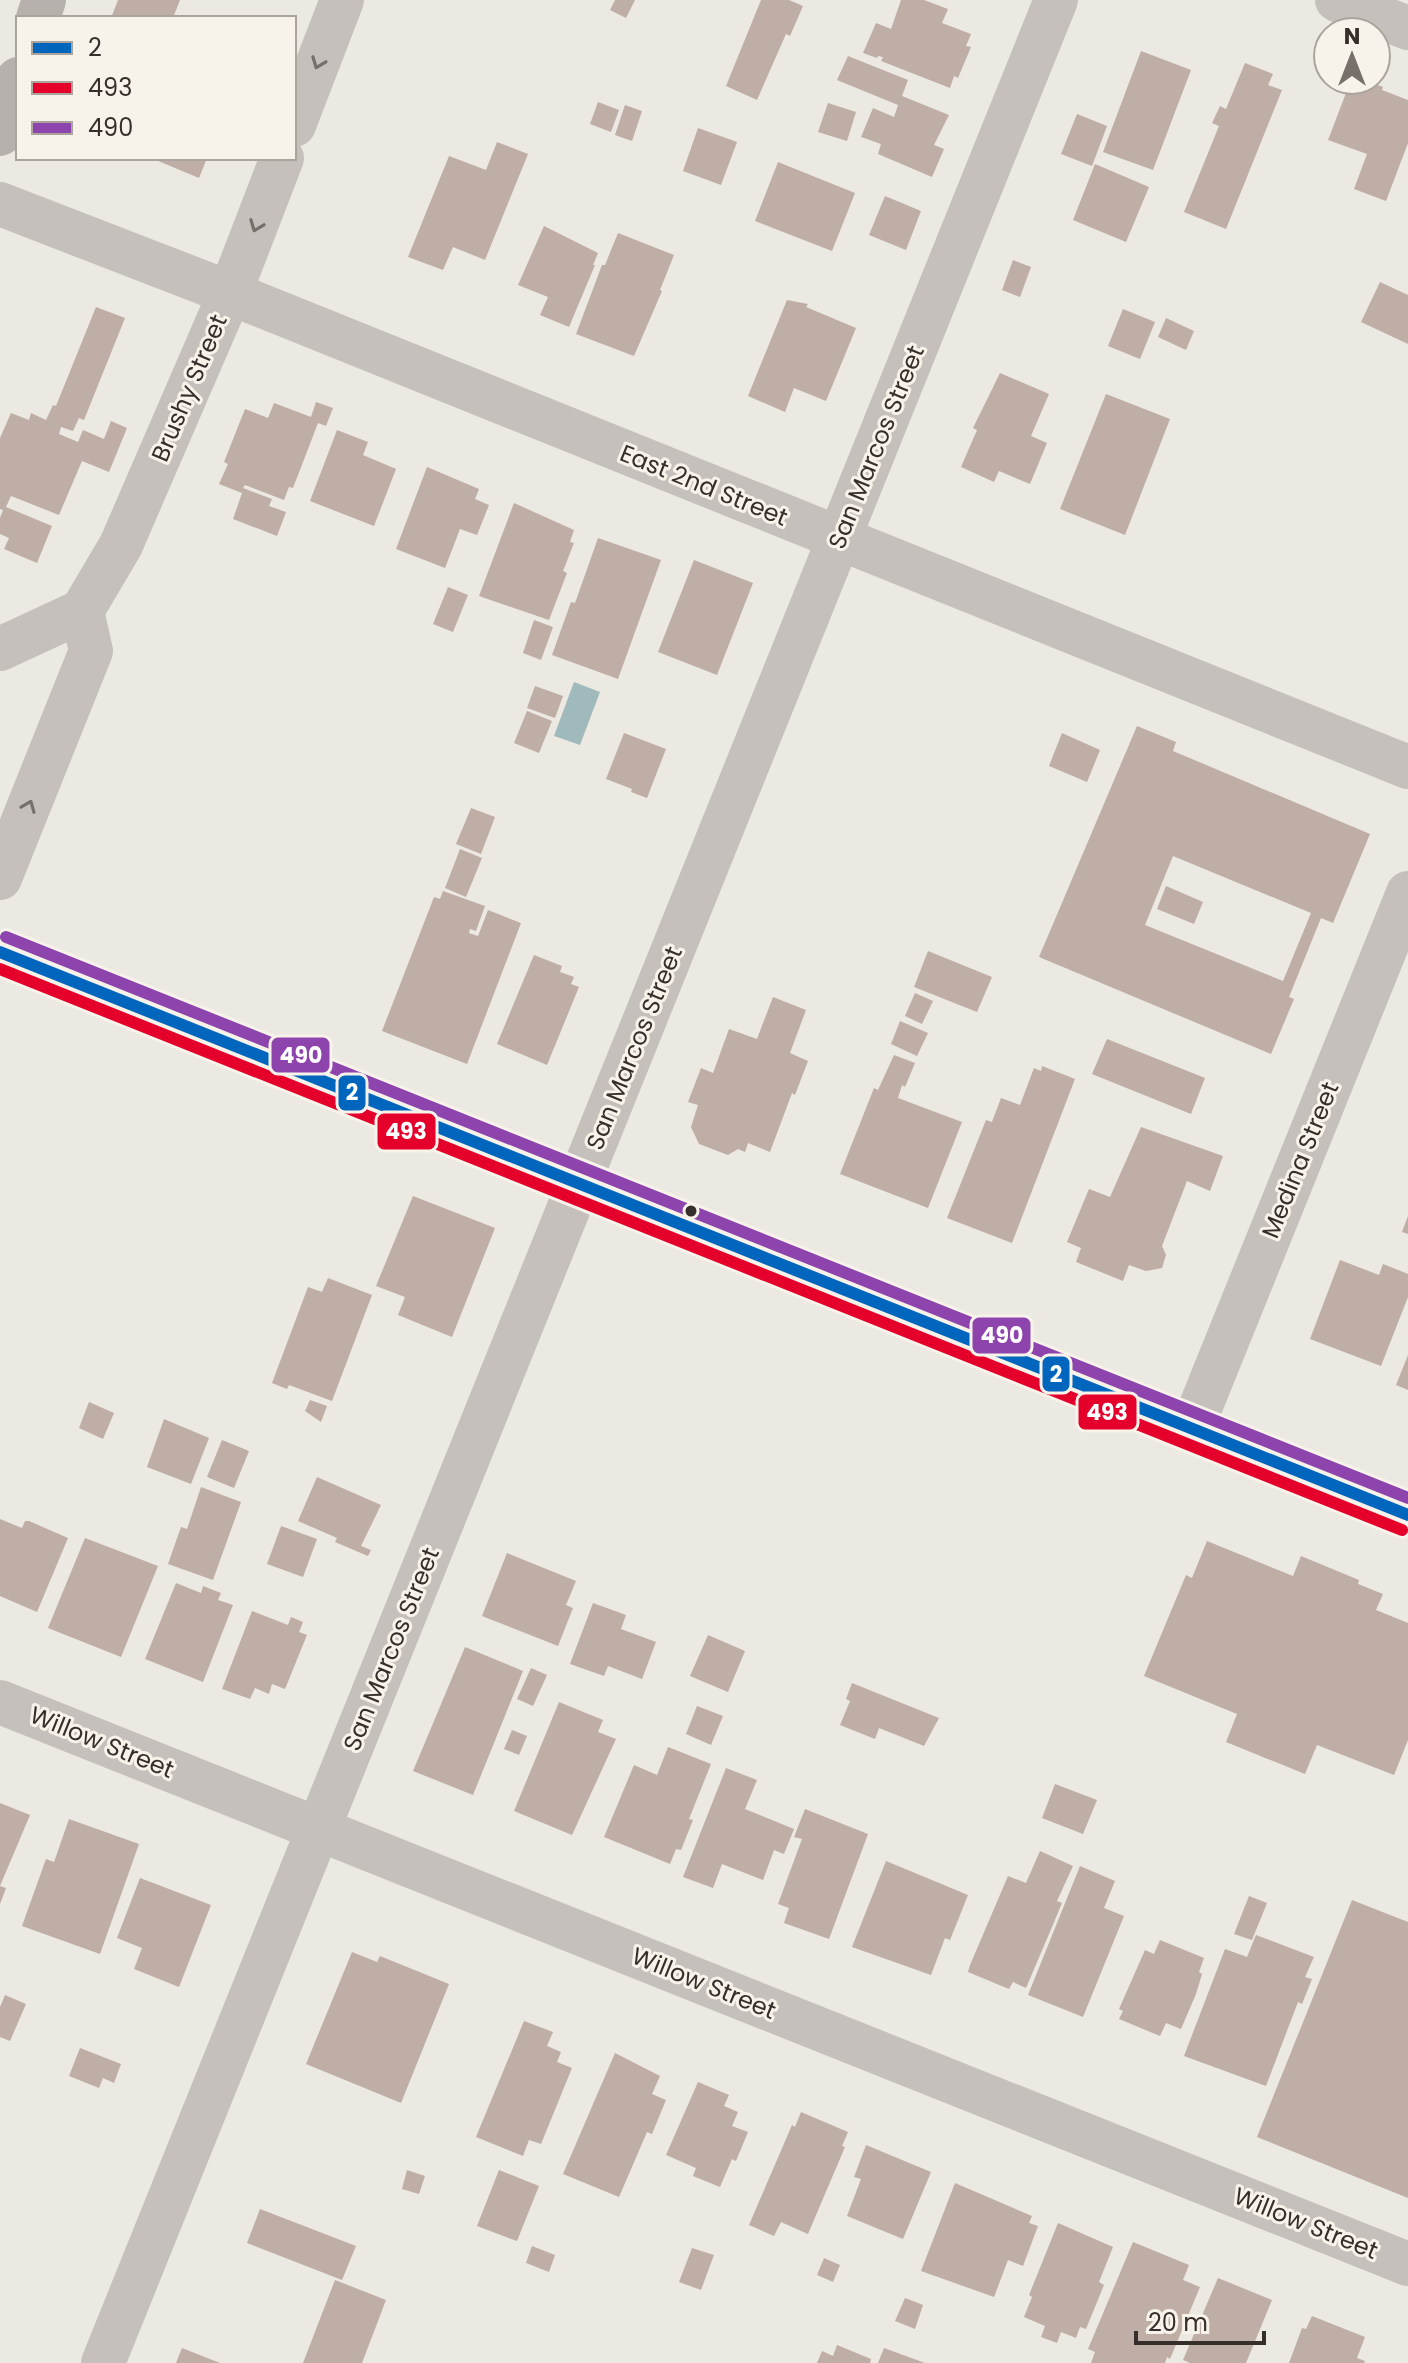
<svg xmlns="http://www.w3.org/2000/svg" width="1408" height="2363" font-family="Poppins,sans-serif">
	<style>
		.water { fill: #a0babc }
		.building { fill: #beaea6; fill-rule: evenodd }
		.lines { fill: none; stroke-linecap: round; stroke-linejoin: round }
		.minor { stroke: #c5c0bb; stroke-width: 44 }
		.secondary { stroke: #b6b1ac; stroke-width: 44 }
		.bus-1-casing { stroke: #f8f3ea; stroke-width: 18 }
		.bus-2-casing { stroke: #f8f3ea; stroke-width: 18 }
		.bus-3-casing { stroke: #f8f3ea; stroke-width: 18 }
		.bus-1 { stroke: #0065bd; stroke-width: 12 }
		.bus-2 { stroke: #e4002b; stroke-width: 12 }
		.bus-3 { stroke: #8e44ad; stroke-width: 12 }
		.oneway { stroke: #76706b }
		.bus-dot { fill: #362e2a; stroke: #f8f3ea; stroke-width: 3 }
		.labels { text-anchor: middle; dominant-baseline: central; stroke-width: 6; stroke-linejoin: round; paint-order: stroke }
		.street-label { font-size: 24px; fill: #362e2a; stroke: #f8f3ea }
		.line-badge { stroke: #f8f3ea; stroke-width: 3 }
		.badge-label { font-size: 22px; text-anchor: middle; font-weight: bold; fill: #fff }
	</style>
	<rect width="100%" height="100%" fill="#ece8e2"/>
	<path class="water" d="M574 682 600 692 580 745 554 736Z"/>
	<path class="building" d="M118 0H180L173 18H111Z
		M615 0H635L626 18 610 10Z
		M761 0H789L803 6 790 36 786 34 757 100 726 86Z
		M901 0H924L948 9 942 23 971 34 966 46 971 47 958 78 954 76 950 88 881 61 883 57 878 56 877 58 863 53 876 23 891 29Z
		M1141 51 1191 70 1153 170 1103 152Z
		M848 56 908 80 902 96 949 115 934 145 944 149 932 177 878 154 881 144 861 137 873 108 894 117 898 105 837 80Z
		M1245 63 1273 74 1268 85 1282 90 1226 229 1184 212 1219 126 1212 123 1220 106 1226 109Z
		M1351 80H1365L1383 87 1382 90 1408 100V143L1386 201 1354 189 1367 154 1328 140Z
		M598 102 619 110 611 132 590 124Z
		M828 103 856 112 847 141 818 132Z
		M625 105 642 111 632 141 615 135Z
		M1077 114 1107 126 1092 166 1061 154Z
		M698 128 737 142 721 185 683 171Z
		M497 142 528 154 485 260 453 247 443 270 408 257 449 156 486 170Z
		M151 158H207L199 178Z
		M778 162 855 193 832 251 755 221Z
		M1095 164 1149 187 1126 242 1073 220Z
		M885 196 921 211 906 250 869 235Z
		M544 226 598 253 593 265H595L569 327 540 315 548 297 518 285Z
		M618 233 674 255 660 290 662 291 634 356 576 334 602 265H605Z
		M1013 260 1031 267 1020 297 1002 290Z
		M1380 282 1408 295V344L1361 322Z
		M787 300 808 304 806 307 856 328 826 401 794 388 785 412 748 396Z
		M96 307 125 318 84 420 79 418 73 431 61 427 59 434 78 442 83 430 104 439 111 421 127 428 109 472 82 461 59 515 11 496 6 507 52 526 37 563 4 549 9 538 0 534V518L3 510 0 509V438L11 413 29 420 31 413 46 420 53 405 56 406Z
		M1123 309 1155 322 1140 359 1108 346Z
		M1166 318 1194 331 1186 350 1158 337Z
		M1000 373 1049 394 1031 436 1047 443 1030 484 999 471 994 482 961 467 977 430 973 428Z
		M1106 394 1170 419 1125 535 1060 509Z
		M316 402 333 408 326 426 318 423 293 488 289 487 284 500 245 485 243 488 272 499 269 506 286 512 277 536 233 519 242 493 219 484 228 464 224 462 245 409 268 418 274 403 311 417Z
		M337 430 368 442 363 455 396 469 374 526 310 501Z
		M427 467 479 489 475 499 489 505 477 535 460 529 445 568 396 549Z
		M514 503 574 530 570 542 574 543 563 571 567 573 549 620 479 596Z
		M598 538 661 560 618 679 552 655 571 602 575 603Z
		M694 560 753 583 717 675 658 652Z
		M448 587 468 595 453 632 433 624Z
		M534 620 553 627 541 660 523 653Z
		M535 686 563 696 555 718 527 708Z
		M527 711 552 721 539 753 514 743Z
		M1137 726 1176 742 1173 751 1370 834 1333 923 1321 918 1289 997 1294 999 1271 1054 1039 957ZM1173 856 1311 913 1283 981 1145 925Z
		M624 733 666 749 647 798 631 792 632 789 606 779Z
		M1062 733 1100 750 1087 782 1049 766Z
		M471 808 495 817 481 854 456 844Z
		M460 849 482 858 466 897 445 888Z
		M1166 886 1203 902 1194 924 1157 909Z
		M443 891 485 906 476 931 470 929 469 933 478 936 488 910 521 923 467 1064 382 1031 434 897 440 899Z
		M928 951 992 977 977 1012 914 987Z
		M534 955 562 966 560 972 574 977 571 984 579 987 547 1065 497 1044Z
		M915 993 933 1001 922 1024 905 1016Z
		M773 997 806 1010 790 1053 808 1061 795 1095 792 1093 770 1152 748 1143 745 1152 738 1149 728 1155 699 1144 691 1127 698 1105 688 1102 701 1068 713 1073 729 1029 757 1039Z
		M900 1021 928 1033 917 1056 891 1044Z
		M1107 1039 1205 1078 1191 1114 1092 1074Z
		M894 1055 915 1063 905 1087 902 1085 898 1098 962 1122 928 1208 840 1174 874 1088 878 1090Z
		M1042 1066 1075 1079 1012 1243 947 1218 986 1120 992 1122 1001 1098 1020 1105 1034 1068 1041 1071Z
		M1141 1127 1223 1156 1210 1191 1187 1181 1162 1246 1166 1255 1162 1268 1146 1271 1129 1265 1123 1281 1076 1262 1081 1248 1067 1242 1089 1189 1110 1197Z
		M413 1196 495 1228 452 1337 398 1315 405 1297 376 1286Z
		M1408 1216V1234L1402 1232Z
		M1340 1260 1379 1275 1383 1264 1408 1274V1297L1381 1366 1310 1339Z
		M328 1278 372 1295 332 1401 289 1385 287 1389 272 1383 308 1287 322 1292Z
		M1408 1355V1390L1396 1385Z
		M310 1400 327 1406 321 1422 305 1411Z
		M89 1402 114 1413 103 1439 79 1428Z
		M164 1419 209 1438 191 1484 147 1467Z
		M222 1440 249 1451 234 1488 207 1477Z
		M317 1477 381 1505 361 1546 371 1550 368 1556 335 1542 337 1538 298 1521Z
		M201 1487 241 1502 213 1580 168 1564 181 1527 187 1529Z
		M0 1519 22 1528 25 1521H29L68 1538 37 1612 0 1596Z
		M281 1526 317 1539 303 1577 267 1564Z
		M85 1538 158 1566 121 1657 48 1628Z
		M1207 1541 1293 1576 1301 1556 1359 1580 1358 1584 1383 1594 1376 1610 1408 1623V1740L1394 1775 1317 1745 1305 1774 1226 1742 1237 1714 1144 1676 1186 1575 1192 1578Z
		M507 1553 576 1581 566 1605 573 1608 558 1646 482 1616Z
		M176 1583 201 1593 203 1586 221 1593 218 1600 233 1605 203 1682 145 1659Z
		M593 1603 626 1615 621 1629 656 1642 642 1679 608 1666 604 1676 570 1664Z
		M252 1611 288 1625 291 1617 303 1622 299 1632 307 1635 285 1689 272 1684 269 1694 255 1688 250 1699 222 1689Z
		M708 1635 745 1651 728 1692 690 1676Z
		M465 1647 523 1671 473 1795 413 1771Z
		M531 1668 547 1675 533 1706 517 1699Z
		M852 1683 939 1718 924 1746 879 1728 875 1739 840 1725 850 1701 846 1699Z
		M559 1702 603 1720 598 1732 616 1739 572 1835 514 1811Z
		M697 1706 723 1716 711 1745 686 1734Z
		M512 1730 527 1736 519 1755 504 1749Z
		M668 1747 711 1764 689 1819 693 1820 681 1850 676 1849 670 1864 604 1837 634 1765 657 1775Z
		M726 1768 757 1780 745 1809 794 1829 784 1854 774 1850 763 1880 722 1864 713 1888 683 1877Z
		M1055 1784 1097 1800 1083 1834 1042 1818Z
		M0 1803 30 1815 0 1886 6 1888 0 1904Z
		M805 1809 868 1834 829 1939 784 1923 789 1908 778 1904 802 1839 794 1837Z
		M69 1819 139 1844 100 1954 22 1926 46 1859 54 1862Z
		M1040 1851 1073 1866 1057 1901 1062 1903 1052 1927 1026 1988 1013 1982 1009 1989 968 1972 970 1965 1008 1876 1026 1883Z
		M886 1861 968 1895 950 1940 945 1938 931 1975 852 1947Z
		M1080 1866 1115 1881 1104 1908 1124 1916 1083 2017 1028 1995Z
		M140 1878 211 1905 179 1987 134 1969 142 1948 117 1938Z
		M1249 1896 1267 1903 1252 1940 1234 1934Z
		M1352 1900 1408 1922V2198L1257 2137Z
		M1256 1935 1314 1957 1305 1977 1312 1979 1302 2004 1298 2002 1266 2086 1184 2056 1225 1949 1247 1957Z
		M1160 1940 1204 1958 1199 1972 1202 1974 1196 1994 1181 2029 1166 2023 1160 2036 1119 2019 1123 2011 1119 2009 1145 1950 1154 1954Z
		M352 1952 377 1962 380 1956 449 1984 401 2103 306 2064Z
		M5 1995 26 2004 10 2041 0 2037V2007Z
		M524 2021 553 2032 547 2046 561 2052 557 2062 572 2068 541 2144 529 2140 523 2156 476 2137Z
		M80 2048 121 2064 114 2083 103 2078 99 2088 69 2076Z
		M615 2053 660 2076 652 2094 666 2100 652 2134 647 2132 619 2197 563 2174Z
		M698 2082 729 2095 724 2106 738 2112 732 2126 748 2132 736 2161 732 2159 720 2187 693 2176 696 2168 666 2155Z
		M801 2112 848 2132 842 2146 845 2147 808 2234 781 2222 774 2236 749 2225 792 2125 795 2127Z
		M866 2145 931 2172 903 2239 847 2216 861 2179 854 2177Z
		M407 2170 425 2176 419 2194 402 2189Z
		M499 2170 539 2186 517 2241 477 2226Z
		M955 2183 1032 2216 1029 2223 1038 2226 1023 2266 1008 2260 994 2297 921 2271Z
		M260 2209 356 2246 342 2280 247 2243Z
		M1058 2223 1113 2247 1099 2282 1104 2285 1086 2329 1080 2327 1076 2338 1061 2332 1057 2343 1041 2337 1045 2326 1024 2317 1032 2297 1029 2295Z
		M1133 2242 1189 2265 1183 2280 1200 2287 1170 2359 1167 2357 1165 2363H1091L1095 2352 1088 2349Z
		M532 2246 555 2255 549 2272 526 2263Z
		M692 2248 714 2255 701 2290 679 2282Z
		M824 2258 840 2265 833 2282 817 2275Z
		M1218 2278 1272 2300 1246 2363H1190L1183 2360Z
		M335 2280 386 2300 362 2363H303Z
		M905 2298 923 2305 915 2329 895 2321Z
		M1312 2316 1365 2337 1357 2358 1365 2361 1364 2363H1289L1302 2328 1306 2329Z
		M837 2345 871 2359 870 2363H817L822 2351 833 2356Z
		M182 2348 220 2363H176Z
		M884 2348 925 2363H878Z"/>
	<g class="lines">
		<path class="minor" d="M1337 0 1408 28
			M294 125 342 0
			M0 204 230 293 1408 767
			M0 649 82 611 121 545 230 293 282 158
			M0 878 91 651 82 611
			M1192 1428 1408 893
			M0 1702 1408 2264
			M103 2363C420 1575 739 788 1056 0"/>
		<path class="secondary" d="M38 18 44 0
			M0 134 18 79
			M0 952 1408 1515"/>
		<defs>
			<path id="bus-1" d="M0 952 1408 1515"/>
			<path id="bus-2" d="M0 969 1402 1530"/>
			<path id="bus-3" d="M6 937 1408 1498"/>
		</defs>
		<use href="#bus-1" class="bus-1-casing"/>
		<use href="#bus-2" class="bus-2-casing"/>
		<use href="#bus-3" class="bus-3-casing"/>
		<use href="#bus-1" class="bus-1"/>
		<use href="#bus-2" class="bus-2"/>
		<use href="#bus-3" class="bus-3"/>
	</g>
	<defs><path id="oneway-chevron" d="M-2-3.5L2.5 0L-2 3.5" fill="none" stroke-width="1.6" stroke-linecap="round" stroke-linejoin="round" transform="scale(2)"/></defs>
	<g class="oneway">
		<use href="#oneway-chevron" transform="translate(318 63) rotate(111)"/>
		<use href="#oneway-chevron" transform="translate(256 226) rotate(111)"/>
		<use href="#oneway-chevron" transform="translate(29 806) rotate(-68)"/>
	</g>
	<circle class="bus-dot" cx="691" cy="1211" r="7"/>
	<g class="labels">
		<g class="street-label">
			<text transform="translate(189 388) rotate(-67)">Brushy Street</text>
			<text transform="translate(876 447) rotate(-68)">San Marcos Street</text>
			<text transform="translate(704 485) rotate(22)">East 2nd Street</text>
			<text transform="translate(634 1048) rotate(-68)">San Marcos Street</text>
			<text transform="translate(1300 1160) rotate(-68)">Medina Street</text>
			<text transform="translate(391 1649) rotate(-68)">San Marcos Street</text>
			<text transform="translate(102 1742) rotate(22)">Willow Street</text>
			<text transform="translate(704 1983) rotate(22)">Willow Street</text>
			<text transform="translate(1306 2223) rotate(22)">Willow Street</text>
		</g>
	</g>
	<g class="line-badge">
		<rect x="270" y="1036" width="61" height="38" rx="8" fill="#8e44ad"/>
		<rect x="337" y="1074" width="30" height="38" rx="8" fill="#0065bd"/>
		<rect x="376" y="1112" width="61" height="39" rx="8" fill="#e4002b"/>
		<rect x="971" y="1316" width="61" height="39" rx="8" fill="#8e44ad"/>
		<rect x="1041" y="1355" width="30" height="38" rx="8" fill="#0065bd"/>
		<rect x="1077" y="1393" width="61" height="38" rx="8" fill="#e4002b"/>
	</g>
	<g class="badge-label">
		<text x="301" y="1063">490</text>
		<text x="352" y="1100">2</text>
		<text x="406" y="1139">493</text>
		<text x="1002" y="1343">490</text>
		<text x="1056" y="1382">2</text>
		<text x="1107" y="1420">493</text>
	</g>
	<rect x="16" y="16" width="280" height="144" fill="#f8f3ea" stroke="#aaa49d" stroke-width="2"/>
	<rect x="32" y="42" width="40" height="12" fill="#0065bd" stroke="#aaa49d" stroke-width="2"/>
	<text x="88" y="56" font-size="24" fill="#362e2a">2</text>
	<rect x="32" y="82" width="40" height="12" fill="#e4002b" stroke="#aaa49d" stroke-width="2"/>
	<text x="88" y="96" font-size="24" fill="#362e2a">493</text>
	<rect x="32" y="122" width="40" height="12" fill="#8e44ad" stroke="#aaa49d" stroke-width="2"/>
	<text x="88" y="136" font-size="24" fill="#362e2a">490</text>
	<g transform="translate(1352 56)"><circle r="38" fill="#f8f3ea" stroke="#aaa49d" stroke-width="2"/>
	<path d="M0-6L14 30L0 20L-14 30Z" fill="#766f6a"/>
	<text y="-12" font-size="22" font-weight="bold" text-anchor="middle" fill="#362e2a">N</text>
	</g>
	<path d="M1136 2331v12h128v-12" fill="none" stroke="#362e2a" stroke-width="4"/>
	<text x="1148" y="2331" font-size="24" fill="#362e2a" stroke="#f8f3ea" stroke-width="6" paint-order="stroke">20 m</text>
</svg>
